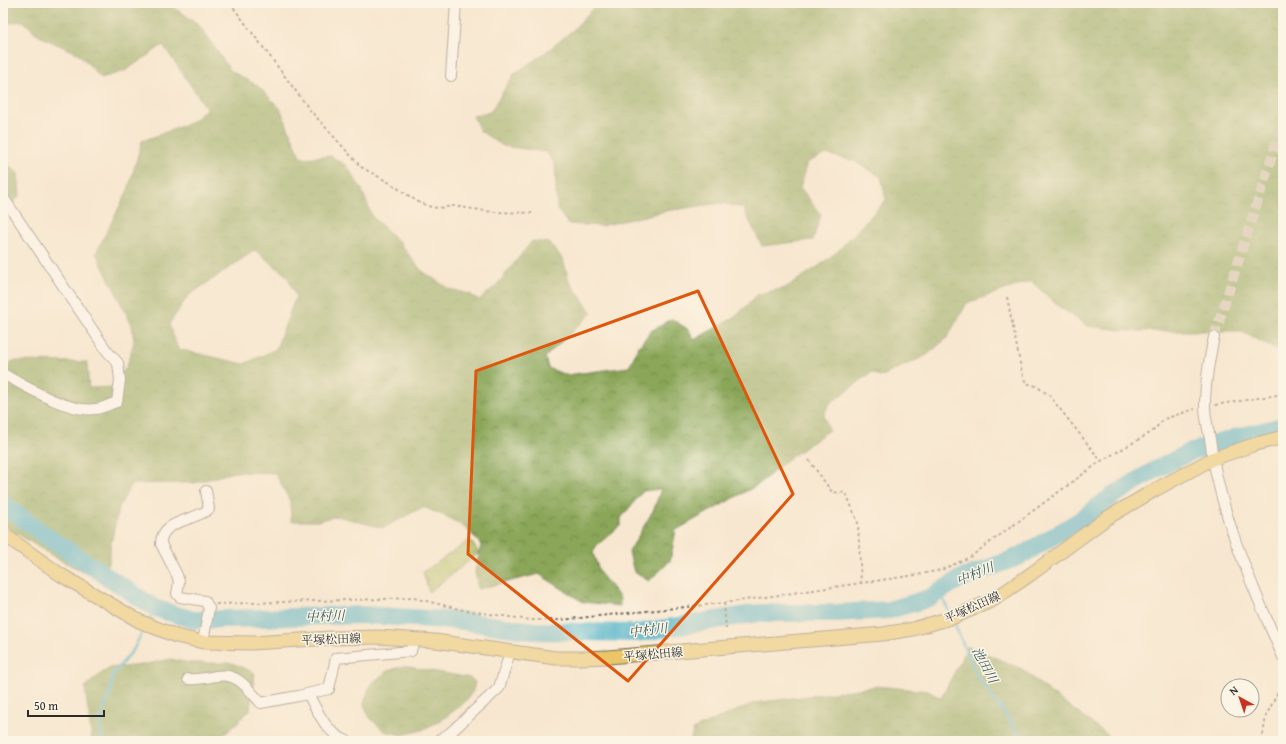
<svg xmlns="http://www.w3.org/2000/svg" width="1286" height="744" font-family="'Gentium Book Plus','Noto Serif JP',serif">
	<style>
		.forest { fill: url(#forest-crowns); stroke: #5a6842; fill-rule: evenodd }
		.park { fill: url(#park-crowns); stroke: #6c7647 }
		.lines { fill: none; stroke-linecap: round; stroke-linejoin: round }
		.stream { stroke: #4ab0c9; stroke-width: 3 }
		.river { stroke: #4ab0c9; stroke-width: 18 }
		.minor-tunnel { stroke: #cfc1af; stroke-width: 10; stroke-dasharray: 10 5; stroke-linecap: butt }
		.minor-casing { stroke: #736d65; stroke-width: 12 }
		.major-casing { stroke: #736d65; stroke-width: 15 }
		.path { stroke: #736d65; stroke-width: 2; stroke-dasharray: 3 3; stroke-linecap: butt }
		.minor { stroke: #fff; stroke-width: 10 }
		.major { stroke: #eac669; stroke-width: 13 }
		.marked { fill: none; stroke: #df570e; stroke-width: 3; stroke-linejoin: round }
		.labels { text-anchor: middle; dominant-baseline: central; stroke-width: 3; stroke-linejoin: round; paint-order: stroke }
		.street-label { font-size: 12px; fill: #2b2b2b; stroke: #fcf5e5 }
		.water-label { font-size: 13px; font-style: italic; fill: #365a62; stroke: #fcf5e5 }
	</style>
	<defs>
		<pattern id="forest-crowns" width="20" height="18" patternUnits="userSpaceOnUse"><rect width="20" height="18" fill="#8aa659"/><path d="M2 6a3 3 0 1 1 6 0M12 15a3 3 0 1 1 6 0" fill="none" stroke="#71874a"/></pattern>
		<pattern id="park-crowns" width="20" height="18" patternUnits="userSpaceOnUse"><rect width="20" height="18" fill="#aec063"/><path d="M2 6a3 3 0 1 1 6 0M12 15a3 3 0 1 1 6 0" fill="none" stroke="#8e9c52"/></pattern>
	</defs>
	<rect width="100%" height="100%" fill="#fcf5e5"/>
	<filter id="ink" filterUnits="userSpaceOnUse"><feTurbulence type="fractalNoise" baseFrequency=".025" numOctaves="2"/><feDisplacementMap in="SourceGraphic" scale="8" xChannelSelector="R" yChannelSelector="G"/><feConvolveMatrix kernelMatrix="1 2 1 2 8 2 1 2 1" color-interpolation-filters="sRGB"/></filter>
	<filter id="wash" filterUnits="userSpaceOnUse"><feTurbulence type="fractalNoise" baseFrequency=".012" numOctaves="4" result="noise"/><feDisplacementMap in="SourceGraphic" scale="16" xChannelSelector="R" yChannelSelector="G"/><feGaussianBlur stdDeviation="0.9" result="paint"/><feColorMatrix in="noise" values="0 0 0 0 0 0 0 0 0 0 0 0 0 0 0 0 0 1.4 0 .05"/><feComposite in="paint" operator="in"/></filter>
	<g filter="url(#wash)">
		<rect width="100%" height="100%" fill="#f8e7d0"/>
		<path class="forest" d="M3 3H159L175 8 198 24 231 71 258 86 280 108 301 158 331 156 347 166 362 190 372 216 399 242 421 270 449 289 470 294 479 300 496 286 532 241 549 243 563 259 569 281 592 313 545 357 548 368 566 375 629 367 639 346 651 331 672 319 689 330 694 340 735 317 758 294 785 288 816 268 838 251 886 200 881 177 854 161 826 154 808 162 800 187 821 215 813 240 762 246 743 208 721 203 666 211 601 226 568 224 557 209 555 164 546 152 503 146 480 131 473 116 490 112 514 74 550 49 572 31 598 3H1283V353L1240 331H1130L1088 326 1058 306 1031 281 967 303 947 338 927 355 880 377 872 372 828 405 824 416 829 430 787 460 759 484 676 530 670 561 649 581 634 572 629 552 654 509 661 489 643 491 621 518V525L596 546 593 553 600 573 620 598V606L583 602 539 574 478 589 475 572 481 545C463 521 449 518 423 507L383 528 337 516 318 521H291L290 501 275 473 234 472 194 483 132 484 119 507 111 543 109 563 94 577 58 559 3 525V376L12 361 87 362 89 388 112 387 127 366 134 342 132 325 96 253 128 190 142 141 190 123 207 109 163 45 125 71 101 78 79 54 39 36 23 21 3 24ZM255 250 287 276 296 296 276 349 244 364 178 349 169 324 188 296Z
			M3 160 18 173 20 195 3 215Z
			M968 646 1022 669 1047 690 1113 739 1112 741H690L694 729 754 703 832 693 877 686 928 691 941 698Z
			M171 659 190 663H232L255 673 250 710 218 741H92L85 687 108 668 142 665Z
			M404 666 471 678 475 682 473 691 465 702 442 720 422 730 402 735 384 731 369 717 364 704 370 685 387 671Z"/>
		<path class="park" d="M470 540 479 553 429 592 423 572Z"/>
		<g class="lines">
			<path class="stream" d="M940 592 950 614
				M148 621 155 608
				M953 621 977 676 1024 741
				M102 741 100 719 111 690 113 674 134 649 144 627"/>
			<path class="river" d="M3 504 46 536 155 608 193 620 362 615 463 621 533 631 636 633 759 613H836L889 610 920 601 931 597 958 580 1020 556 1079 521 1112 496 1155 470 1190 452 1234 438 1283 426"/>
		</g>
	</g>
	<g filter="url(#ink)">
		<g class="lines">
			<path class="minor-tunnel" d="M1214 337 1283 122"/>
			<defs>
				<path id="minor" d="M451 76 456 3
					M3 197 107 351 118 363 120 380 117 402C110 404 103 408 96 409 68 413 27 387 3 374
					M1214 337C1209 360 1205 382 1205 406 1205 417 1208 428 1210 439 1220 516 1253 587 1283 657
					M203 642 209 608 205 601 180 597 177 594 179 582 177 575 161 544C160 520 195 521 209 509L206 491
					M188 679C198 680 206 678 216 676 238 672 247 688 261 703L298 696 329 689 336 658 411 651 414 639
					M308 694C318 712 326 733 347 741
					M437 741 450 733 499 688 510 652"/>
				<path id="major" d="M3 534 61 575 139 621 176 636 203 642 252 643 331 638 379 637 435 641 556 658H583L608 657 883 634 913 629 954 617 993 600 1031 574 1107 518 1153 491 1212 459 1256 444 1283 437"/>
			</defs>
			<use href="#minor" class="minor-casing"/>
			<use href="#major" class="major-casing"/>
			<path class="path" d="M230 3 310 110 361 167 390 183 418 202 431 207 438 208 454 206 493 212 532 213
				M1007 297 1022 373 1026 383 1036 386 1049 395 1101 461
				M1215 405 1283 394
				M809 460 832 492 846 493 858 523 861 583
				M724 603 726 629
				M216 604 414 598 463 610 530 620H560L724 603 916 575 941 570 970 557 1101 461 1152 432 1164 419 1195 409
				M1262 741 1266 716 1283 682"/>
			<use href="#minor" class="minor"/>
			<use href="#major" class="major"/>
		</g>
	</g>
	<path d="M0 0H1286V744H0ZM698 291 793 494 628 681 468 554 476 371Z" fill="#f8e7d0" fill-opacity=".55" fill-rule="evenodd"/>
	<path class="marked" d="M698 291 793 494 628 681 468 554 476 371Z"/>
	<g class="labels">
		<g class="street-label">
			<text transform="translate(972 607) rotate(-24)">平塚松田線</text>
			<text transform="translate(331 639) rotate(-2)">平塚松田線</text>
			<text transform="translate(653 654) rotate(-5)">平塚松田線</text>
		</g>
		<g class="water-label">
			<text transform="translate(975 574) rotate(-23)">中村川</text>
			<text transform="translate(325 616) rotate(-2)">中村川</text>
			<text transform="translate(648 630) rotate(-7)">中村川</text>
			<text transform="translate(985 665) rotate(62)">池田川</text>
		</g>
	</g>
	<rect width="1286" height="744" fill="none" stroke="#fcf5e5" stroke-width="16"/>
	<g transform="translate(1240 698) rotate(320)"><circle r="19" fill="#fcf5e5" stroke="#a8a49b"/>
	<path d="M0-3L7 15L0 10L-7 15Z" fill="#c8321e"/>
	<text y="-6" font-size="11" font-weight="bold" text-anchor="middle" fill="#2b2b2b">N</text>
	</g>
	<path d="M28 710v6h76v-6" fill="none" stroke="#2b2b2b" stroke-width="2"/>
	<text x="34" y="710" font-size="12" fill="#2b2b2b" stroke="#fcf5e5" stroke-width="3" paint-order="stroke">50 m</text>
</svg>
